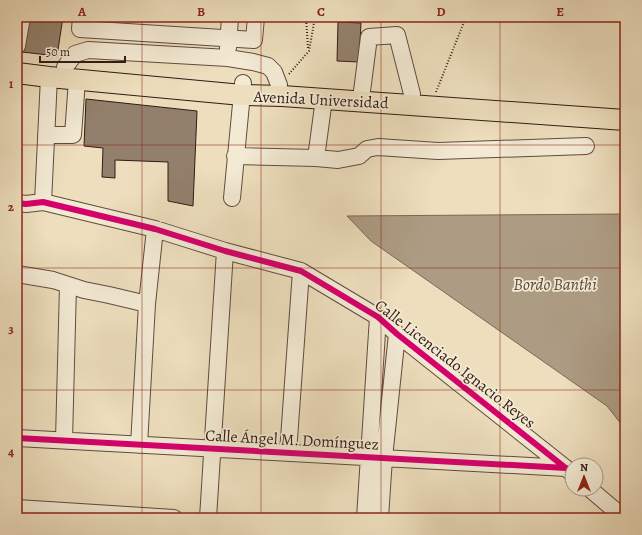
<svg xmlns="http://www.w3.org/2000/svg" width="642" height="535" font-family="Alegreya,serif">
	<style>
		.water { fill: #ad9c84; stroke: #7b6857 }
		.building { fill: #93806c; stroke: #311b14 }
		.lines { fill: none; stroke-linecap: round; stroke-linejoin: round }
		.minor-casing { stroke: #604c3e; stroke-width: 18 }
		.major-casing { stroke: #311b14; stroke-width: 22 }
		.path { stroke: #311b14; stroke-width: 2; stroke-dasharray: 1 2; stroke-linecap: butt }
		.minor { stroke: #f3ead4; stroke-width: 16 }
		.major { stroke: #eddebd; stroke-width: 20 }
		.cycleway-casing { stroke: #f3ead4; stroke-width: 8 }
		.cycleway { stroke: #d6006c; stroke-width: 6 }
		.grid { fill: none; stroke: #8f2418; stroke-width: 1; stroke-opacity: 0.55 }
		.labels { text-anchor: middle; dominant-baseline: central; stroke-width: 3.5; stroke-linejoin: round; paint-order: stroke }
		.street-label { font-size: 16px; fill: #311b14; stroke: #f3ead4 }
		.water-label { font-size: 17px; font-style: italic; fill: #5c483b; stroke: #f3ead4 }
		.neatline { fill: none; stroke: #8f2418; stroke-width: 1.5 }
		.grid-label { font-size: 13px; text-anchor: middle; font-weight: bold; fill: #8f2418 }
	</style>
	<rect width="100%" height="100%" fill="#eddebd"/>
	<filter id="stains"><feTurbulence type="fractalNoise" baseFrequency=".005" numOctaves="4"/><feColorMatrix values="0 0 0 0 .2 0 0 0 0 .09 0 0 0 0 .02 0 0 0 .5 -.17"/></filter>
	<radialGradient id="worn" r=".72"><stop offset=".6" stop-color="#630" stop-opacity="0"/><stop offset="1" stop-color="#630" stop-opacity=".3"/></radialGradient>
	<path class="water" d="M625 214V429L607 406 371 241 347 216Z"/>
	<path class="building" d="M29 17H63L57 56 22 52Z
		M338 22 361 23 359 62 337 61Z
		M86 99 197 111 193 206 168 201V162L115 160V178L102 177 103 148 84 146Z"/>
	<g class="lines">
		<defs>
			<path id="minor" d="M81 17 80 29 254 40 256 17
				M17 46 22 17
				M228 48 230 17
				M65 67 75 54 88 50 228 58 253 62 268 66 274 72 279 85
				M362 91 369 37 397 35 412 94
				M46 135H73L77 80
				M235 156 316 158 338 160 359 156 367 149 378 147 438 151 586 146
				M316 158 324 99
				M232 198 243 83
				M43 202 49 77
				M17 203 26 204 43 202 155 229 225 251 301 271 378 317 397 334 572 473
				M17 274 53 280 84 290 109 295 147 304
				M17 438 566 468
				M64 440 68 285
				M139 445 147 304 155 229
				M288 453 301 271
				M590 489 624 518
				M17 508 174 518
				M208 518 225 251
				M365 518 378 317
				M380 518 384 458 397 334"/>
			<path id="major" d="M17 73 49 77 242 95 282 96 625 120"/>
		</defs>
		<use href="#minor" class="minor-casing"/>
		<use href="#major" class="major-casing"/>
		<path class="path" d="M306 17 308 48
			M289 74 309 51 315 17
			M436 92 466 17"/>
		<use href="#minor" class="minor"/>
		<use href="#major" class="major"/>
		<defs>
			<path id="cycleway" d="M17 203 26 204 43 202 155 229 225 251 301 271 378 317 397 334 572 473
				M17 438 566 468"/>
		</defs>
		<use href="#cycleway" class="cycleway-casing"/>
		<use href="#cycleway" class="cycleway"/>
	</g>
	<path class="grid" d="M142 17V518M261 17V518M381 17V518M500 17V518M17 145H625M17 268H625M17 390H625"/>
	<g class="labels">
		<g class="street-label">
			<text transform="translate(321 100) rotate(3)">Avenida Universidad</text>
			<text transform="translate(455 364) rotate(38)">Calle Licenciado Ignacio Reyes</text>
			<text transform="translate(292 440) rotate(3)">Calle Ángel M. Domínguez</text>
		</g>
		<g class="water-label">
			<text x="555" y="284">Bordo Banthi</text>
		</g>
	</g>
	<rect width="642" height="535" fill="none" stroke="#eddebd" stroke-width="44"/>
	<g transform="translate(584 477)"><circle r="19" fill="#f3ead4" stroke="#a59787"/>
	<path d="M0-3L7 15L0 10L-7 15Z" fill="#8f2418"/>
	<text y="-6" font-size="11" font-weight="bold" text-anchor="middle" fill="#311b14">N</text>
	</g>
	<path d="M40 56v6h85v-6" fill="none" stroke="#311b14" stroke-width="2"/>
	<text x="46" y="56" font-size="12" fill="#311b14" stroke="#f3ead4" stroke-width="3" paint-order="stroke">50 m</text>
	<rect x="22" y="22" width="598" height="491" class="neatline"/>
	<g class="grid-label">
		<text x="82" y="16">A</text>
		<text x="201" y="16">B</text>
		<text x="321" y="16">C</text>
		<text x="441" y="16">D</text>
		<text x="560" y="16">E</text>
		<text x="11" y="88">1</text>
		<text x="11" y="211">2</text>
		<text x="11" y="333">3</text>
		<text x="11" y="456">4</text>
	</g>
	<rect width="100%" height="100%" filter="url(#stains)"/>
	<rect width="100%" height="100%" fill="url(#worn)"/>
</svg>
